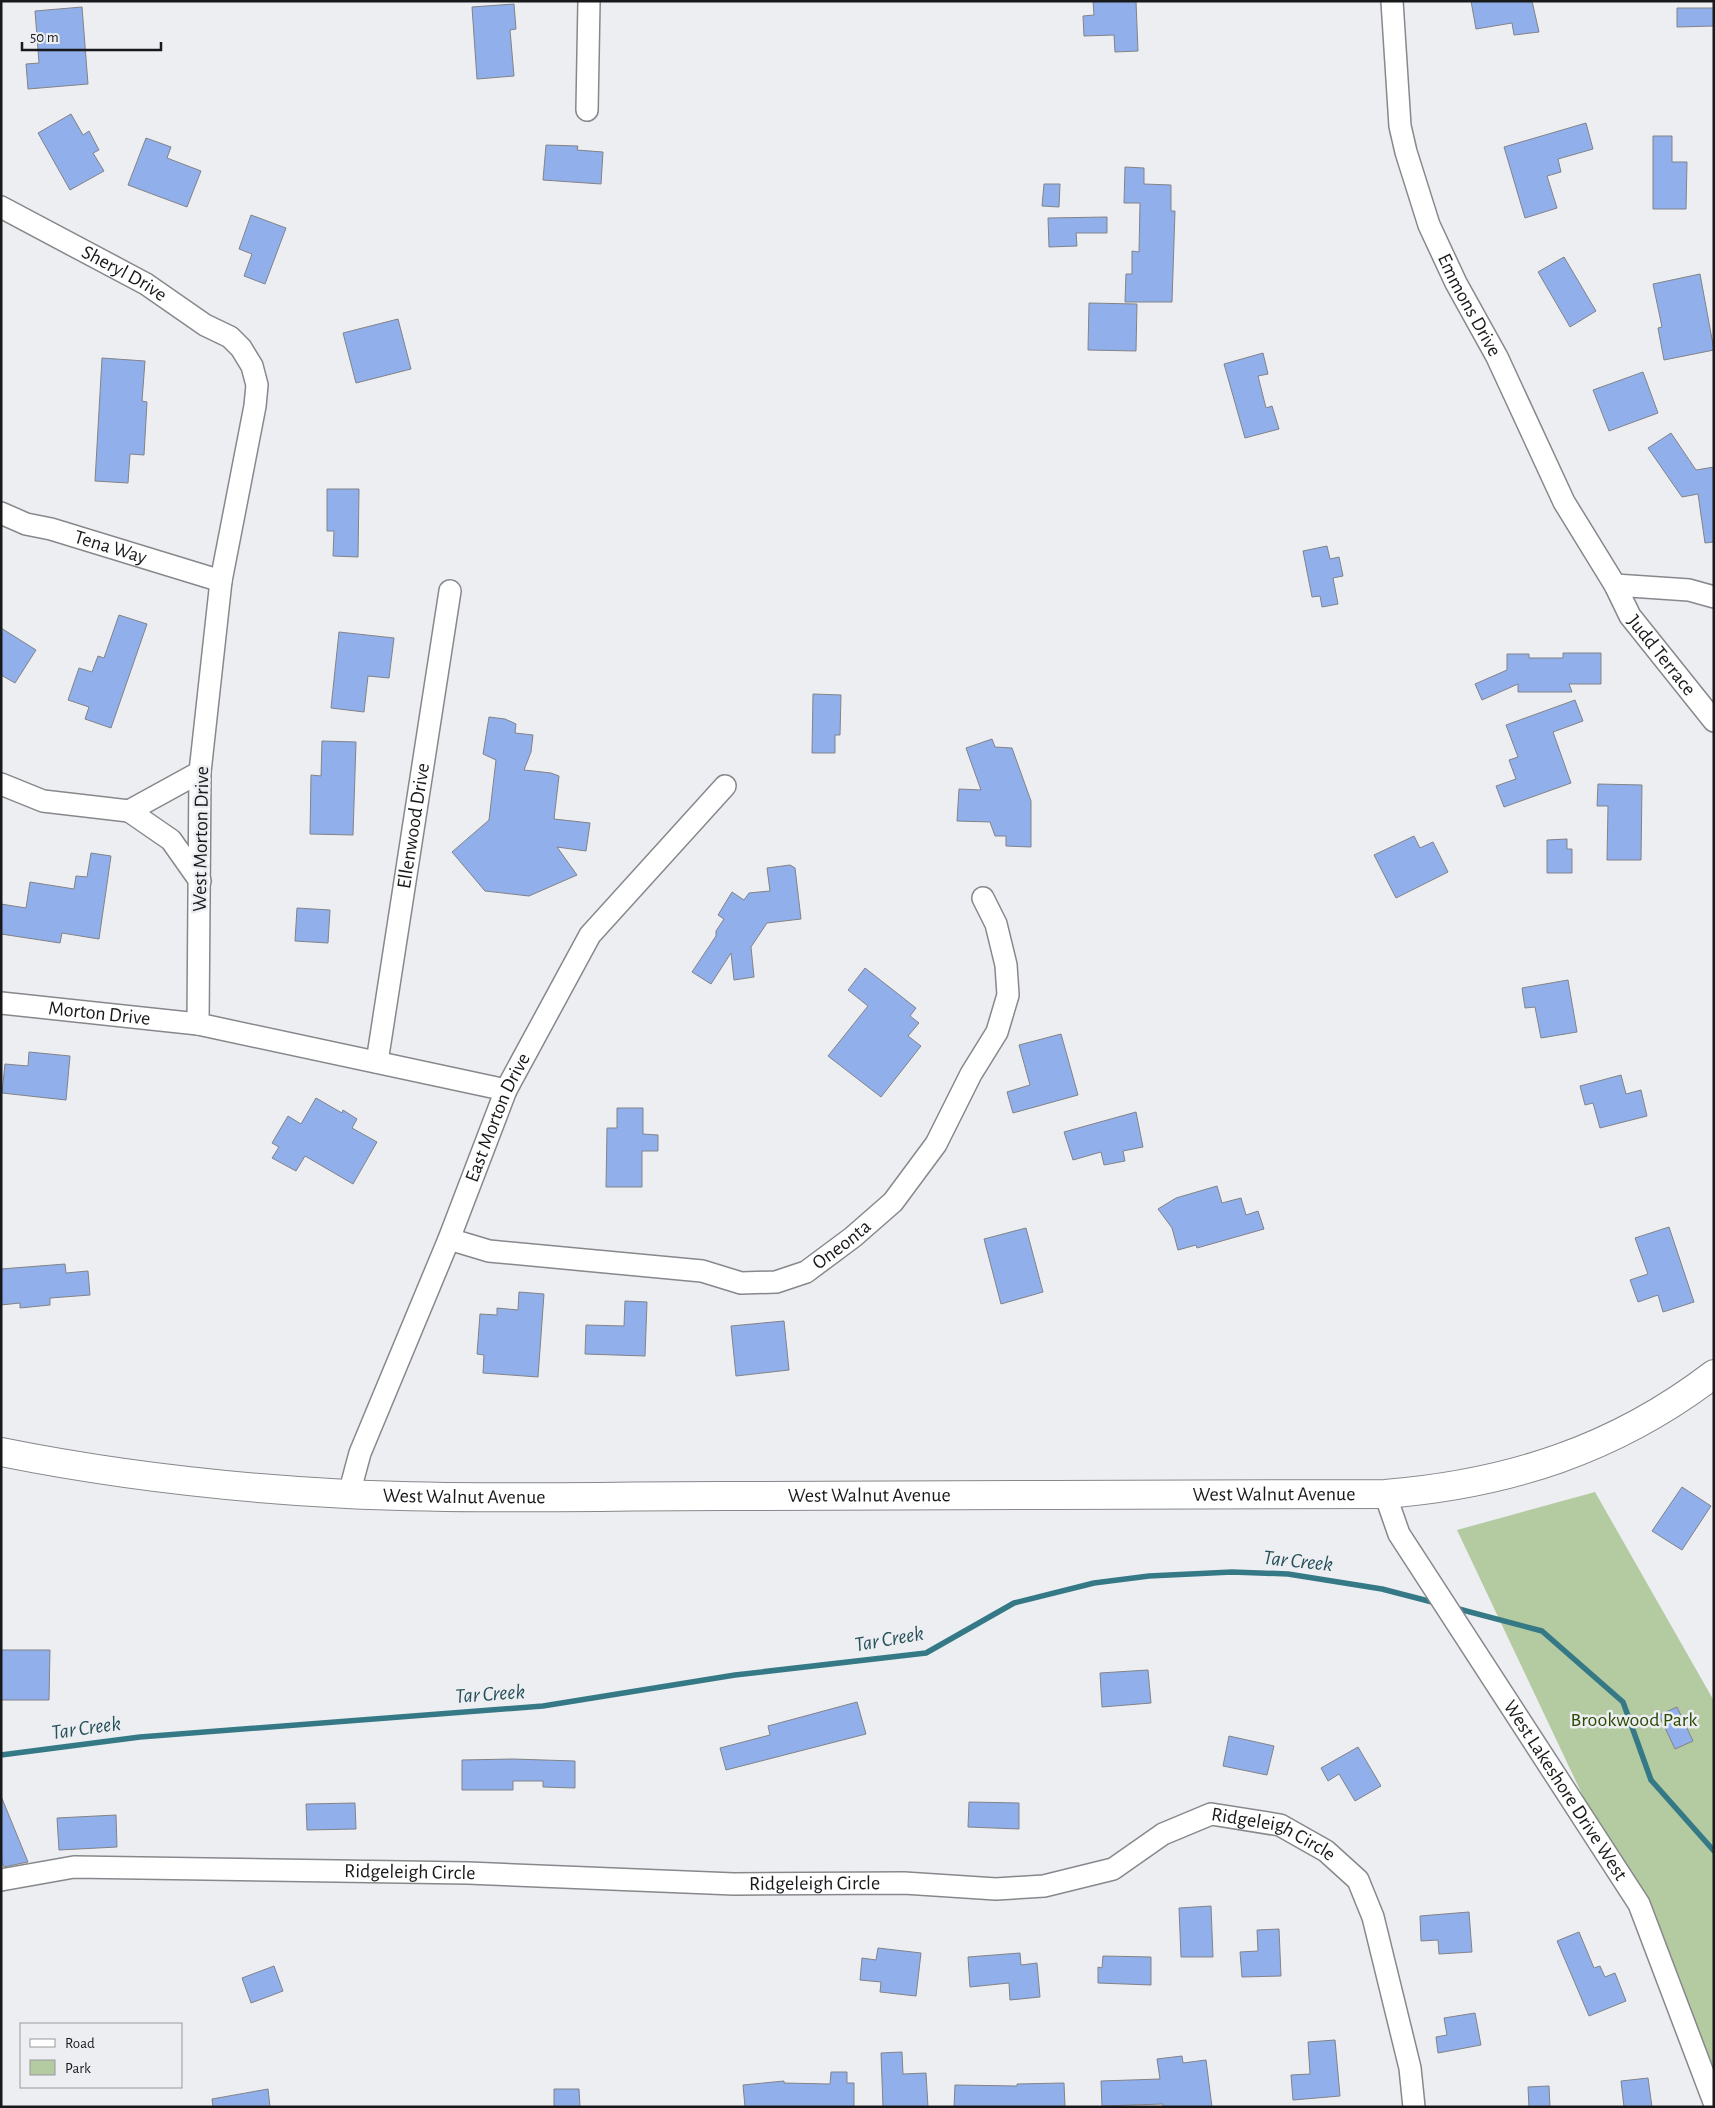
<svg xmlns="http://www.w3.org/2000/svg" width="1715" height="2108" font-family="'Alegreya Sans',sans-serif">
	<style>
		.green { fill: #b4caa1 }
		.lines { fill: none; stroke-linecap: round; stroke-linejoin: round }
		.stream { stroke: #357986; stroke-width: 5.5 }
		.building { fill: #90afeb; stroke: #828387 }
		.minor-casing { stroke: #86888b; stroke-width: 24 }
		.primary-casing { stroke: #86888b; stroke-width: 30 }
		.minor { stroke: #fff; stroke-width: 21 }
		.primary { stroke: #fff; stroke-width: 28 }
		.labels { text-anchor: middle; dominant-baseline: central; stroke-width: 5; stroke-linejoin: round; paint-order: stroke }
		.street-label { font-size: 20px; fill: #18191a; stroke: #eceef2 }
		.park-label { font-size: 20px; fill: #2d4a04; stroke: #eceef2 }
		.water-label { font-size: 21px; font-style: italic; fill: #26515a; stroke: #eceef2 }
	</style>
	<rect width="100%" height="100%" fill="#eceef2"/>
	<path class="green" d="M1595 1492 1714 1701V2073L1457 1530Z"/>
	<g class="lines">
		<path class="stream" d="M1455 1608 1542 1631 1623 1702 1651 1780 1714 1851
			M1 1755 140 1737 543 1706 735 1675 926 1653 1014 1603 1094 1583 1149 1576 1232 1572 1288 1574 1382 1589 1436 1603"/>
	</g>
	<path class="building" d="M1093 1H1136L1138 51 1115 52 1114 35 1084 36 1083 16 1094 15Z
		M1471 1H1532L1539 32 1514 35 1512 23 1476 29Z
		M514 4 516 29 510 30 514 76 477 79 472 7Z
		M82 7 88 84 28 89 26 64 39 63 35 11Z
		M1677 8H1714V26L1677 27Z
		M71 114 83 135 89 131 99 150 93 153 104 171 70 190 38 133Z
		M1586 123 1593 149 1558 159 1561 172 1547 176 1557 208 1525 218 1504 147Z
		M1653 136H1672V162H1687L1686 209H1653Z
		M146 138 171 147 167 158 201 171 187 207 128 185Z
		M546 145 578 146 577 150 603 152 601 184 543 180Z
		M1125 167 1144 168V184L1171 185V211H1175L1172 302H1125L1126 274H1132V251L1139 252 1140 203H1124Z
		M1044 184H1060L1059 207 1042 206Z
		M251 215 286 228 265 284 244 276 252 254 239 249Z
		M1107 217V233H1076L1077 246 1049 247 1048 218Z
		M1564 257 1596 311 1570 327 1538 272Z
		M1700 274 1714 350 1664 360 1658 328 1662 327 1653 284Z
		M1089 303 1137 304 1136 351 1088 350Z
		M398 319 411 369 356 383 343 333Z
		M1263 353 1268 374 1258 376 1266 408 1272 406 1279 429 1245 438 1224 364Z
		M102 358 145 361 142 401 147 402 144 455 130 454 128 483 95 481Z
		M1643 372 1658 413 1609 431 1593 390Z
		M1671 433 1696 470 1714 467V542L1705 543 1698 494 1682 497 1648 448Z
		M327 489H359L358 557 333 556 334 531H327Z
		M1327 546 1330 559 1339 557 1343 576 1333 578 1338 604 1322 607 1320 596 1312 597 1303 551Z
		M119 615 147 624 111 728 85 719 89 707 68 700 79 668 92 672 98 656 104 658Z
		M1 628 36 650 15 683 1 675Z
		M339 632 394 638 389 678 368 676 364 712 331 708Z
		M1563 653H1601V684H1569L1572 692H1518V684L1482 700 1475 684 1507 670V654H1529V658H1563Z
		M813 694 841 695 840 735H835V753H812Z
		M1575 700 1583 721 1553 732 1571 783 1504 807 1496 786 1516 779 1509 760 1518 757 1506 725Z
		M489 717 505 719 516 724 515 733 533 735 531 752 524 770 551 773 559 776 554 819 590 823 586 851 557 847 577 875 529 896 485 891 452 852 489 820 496 760 483 754Z
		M992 739 995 747 1012 748 1031 801V847L1006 846V836H995L990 822 957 821 959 789 981 790 966 748Z
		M322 741 356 742 353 835 310 834 311 775 321 776Z
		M1598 784 1642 785 1641 860H1607L1608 806H1597Z
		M1414 836 1420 848 1433 842 1448 872 1396 898 1374 855Z
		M1567 839V849H1572V873H1547V840Z
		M91 853 111 856 99 939 62 933 60 943 1 934V904L26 908 30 882 74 889 76 876 87 877Z
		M790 865 795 868 801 919 767 923 751 947 754 977 734 980 731 953 711 984 692 972 716 936V931L724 919 718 915 732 892 744 900 749 893 770 891 767 868Z
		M297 908 330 910 328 943 295 941Z
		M865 968 916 1008 910 1016 919 1023 908 1036 921 1046 881 1097 828 1056 868 1006 848 990Z
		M1568 980 1577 1032 1541 1038 1535 1007 1525 1008 1522 988Z
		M1061 1034 1078 1095 1013 1113 1007 1092 1030 1085 1019 1045Z
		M29 1052 70 1056 66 1100 2 1093 5 1064 28 1066Z
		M1621 1075 1626 1094 1641 1090 1647 1116 1600 1128 1593 1103 1585 1105 1580 1086Z
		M316 1098 342 1113 343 1110 357 1119 352 1128 377 1142 353 1184 305 1156 296 1171 272 1158 279 1147 272 1143 288 1116 301 1124Z
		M617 1108H643V1134L658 1135V1151H642V1187H606L607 1128H617Z
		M1136 1112 1143 1147 1123 1151 1125 1161 1104 1165 1101 1152 1073 1160 1064 1132Z
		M1217 1186 1222 1203 1241 1198 1246 1215 1258 1211 1264 1229 1197 1248 1196 1245 1178 1250 1172 1228 1158 1209 1176 1198Z
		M1669 1227 1694 1302 1663 1312 1658 1295 1638 1302 1630 1280 1648 1274 1635 1238Z
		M1026 1228 1043 1292 1001 1304 984 1239Z
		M65 1264 66 1273 88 1271 90 1295 50 1298V1305L20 1308V1303L1 1305V1269Z
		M519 1292 544 1294 538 1377 483 1373 484 1355 477 1354 480 1314 497 1315V1308L518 1310Z
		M625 1301 647 1302 645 1356 585 1354 586 1325 624 1326Z
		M784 1321 789 1370 736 1376 731 1326Z
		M1682 1487 1711 1506 1682 1550 1652 1531Z
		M1 1650H50L49 1700H1Z
		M1148 1670 1151 1703 1102 1707 1100 1673Z
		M857 1702 866 1734 726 1770 720 1748 770 1735 768 1726Z
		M1677 1707 1693 1741 1675 1749 1659 1715Z
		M1229 1736 1274 1746 1267 1775 1223 1766Z
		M1358 1747 1381 1786 1355 1801 1339 1774 1328 1781 1321 1768Z
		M513 1759 575 1761V1788L543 1787V1781H513V1790H462V1760Z
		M1 1796 28 1862 23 1863 4 1867 1 1861Z
		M969 1802 1019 1803V1829L968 1827Z
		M355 1803 356 1829 307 1830 306 1804Z
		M116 1815 117 1847 59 1850 57 1818Z
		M1211 1906 1213 1957H1181L1179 1908Z
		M1469 1912 1472 1952 1439 1954 1438 1940 1421 1941 1420 1916Z
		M1279 1929 1281 1976 1242 1977 1240 1952 1258 1951 1257 1930Z
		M1579 1932 1594 1968 1600 1966 1605 1977 1615 1973 1626 2001 1589 2016 1557 1941Z
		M878 1948 921 1953 916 1996 880 1992 881 1982 860 1980 862 1958 876 1960Z
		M1020 1953 1021 1965 1037 1963 1040 1997 1010 2000 1009 1983 970 1987 968 1957Z
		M1103 1956 1151 1957V1985L1098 1983V1967L1102 1968Z
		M274 1966 283 1991 251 2003 242 1978Z
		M1475 2013 1481 2045 1438 2053 1436 2037 1447 2035 1444 2018Z
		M1335 2040 1340 2096 1293 2100 1291 2075 1310 2074 1308 2042Z
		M902 2052 903 2074 926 2073 928 2107H883L881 2053Z
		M1182 2056 1183 2063 1206 2060 1212 2107H1163V2104L1102 2106 1101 2081 1160 2079 1157 2059Z
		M831 2072H847V2083H854V2107H745L743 2085 784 2081V2083L830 2084Z
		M1648 2078 1652 2107H1624L1621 2081Z
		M1064 2083 1065 2107H954L955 2085 1017 2086V2084Z
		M1549 2086 1550 2107H1529L1528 2087Z
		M268 2089 270 2107H213L212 2099Z
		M554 2089H579L580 2107H554Z"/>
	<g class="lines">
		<defs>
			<g id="minor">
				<path id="s1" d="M1392 1 1400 126 1406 152 1429 225 1456 283 1497 357 1564 502 1615 585 1630 616 1714 721"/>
				<path d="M587 110 589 1"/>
				<path id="s2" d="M1 207 146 284 205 325 230 337 241 348 252 366 257 385 255 406 221 581 200 772 198 1024 506 1090"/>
				<path id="s3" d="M1 513 26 524 51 529 221 581"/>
				<path d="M1615 585 1689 590 1714 597"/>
				<path d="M1 784 43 801 129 811 200 772"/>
				<path d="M129 811 171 840 200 881"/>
				<path id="s4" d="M1 1003 198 1024"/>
				<path id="s5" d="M377 1062 450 591"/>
				<path id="s6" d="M449 1239 489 1251 702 1271 741 1283 776 1282 806 1272 853 1237 893 1202 936 1144 971 1074 997 1032 1008 995 1006 965 996 924 983 898"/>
				<path id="s7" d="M349 1494 360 1453 449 1239 506 1090 590 935 725 786"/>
				<path id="s8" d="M1385 1494 1399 1534 1639 1904 1714 2102"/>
				<path id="s9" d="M1 1880 74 1867 468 1873 734 1884 904 1883 996 1889 1044 1886 1113 1869 1163 1834 1211 1814 1280 1825 1326 1851 1358 1880 1373 1917 1410 2068 1414 2107"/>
			</g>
			<g id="primary">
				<path id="s10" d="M1 1452C115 1475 231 1488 347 1494 472 1500 598 1496 723 1496 944 1495 1164 1495 1385 1494 1508 1484 1615 1450 1714 1374"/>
			</g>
		</defs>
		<use href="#minor" class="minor-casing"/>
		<use href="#primary" class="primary-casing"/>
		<use href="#minor" class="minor"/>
		<use href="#primary" class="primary"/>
	</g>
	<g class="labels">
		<g class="street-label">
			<text stroke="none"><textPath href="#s2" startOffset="140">Sheryl Drive</textPath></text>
			<text stroke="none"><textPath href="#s1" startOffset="318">Emmons Drive</textPath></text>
			<text stroke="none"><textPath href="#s3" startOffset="115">Tena Way</textPath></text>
			<text stroke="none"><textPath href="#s1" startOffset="719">Judd Terrace</textPath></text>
			<text stroke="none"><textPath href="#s5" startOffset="239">Ellenwood Drive</textPath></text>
			<text transform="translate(201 839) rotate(-89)">West Morton Drive</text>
			<text stroke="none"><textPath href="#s4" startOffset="99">Morton Drive</textPath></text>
			<text stroke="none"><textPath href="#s7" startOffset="405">East Morton Drive</textPath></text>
			<text stroke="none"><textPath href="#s6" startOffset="408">Oneonta</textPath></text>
			<text stroke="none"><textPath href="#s10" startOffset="466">West Walnut Avenue</textPath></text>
			<text stroke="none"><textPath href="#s10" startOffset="871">West Walnut Avenue</textPath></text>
			<text stroke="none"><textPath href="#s10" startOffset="1276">West Walnut Avenue</textPath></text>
			<text stroke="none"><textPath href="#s8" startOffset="348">West Lakeshore Drive West</textPath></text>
			<text stroke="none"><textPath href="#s9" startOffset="1295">Ridgeleigh Circle</textPath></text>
			<text stroke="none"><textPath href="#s9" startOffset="410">Ridgeleigh Circle</textPath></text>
			<text stroke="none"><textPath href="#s9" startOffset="815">Ridgeleigh Circle</textPath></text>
		</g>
		<g class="park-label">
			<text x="1634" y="1720">Brookwood Park</text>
		</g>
		<g class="water-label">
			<text transform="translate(1298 1561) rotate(6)">Tar Creek</text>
			<text transform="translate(889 1639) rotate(-10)">Tar Creek</text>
			<text transform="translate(490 1694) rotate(-4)">Tar Creek</text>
			<text transform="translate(86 1728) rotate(-8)">Tar Creek</text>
		</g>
	</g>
	<rect width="1715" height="2108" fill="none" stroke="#18191a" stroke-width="5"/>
	<rect x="20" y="2023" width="162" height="65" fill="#eceef2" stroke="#97999c"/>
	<rect x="30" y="2039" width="25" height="8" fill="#ffffff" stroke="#97999c"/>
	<text x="65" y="2048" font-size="15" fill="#18191a">Road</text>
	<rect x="30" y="2060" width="25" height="15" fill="#b4caa1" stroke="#97999c"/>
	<text x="65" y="2073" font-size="15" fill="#18191a">Park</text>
	<path d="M22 42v8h139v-8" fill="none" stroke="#18191a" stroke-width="2.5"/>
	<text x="30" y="42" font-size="15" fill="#18191a" stroke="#eceef2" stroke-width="4" paint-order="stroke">50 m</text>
</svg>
